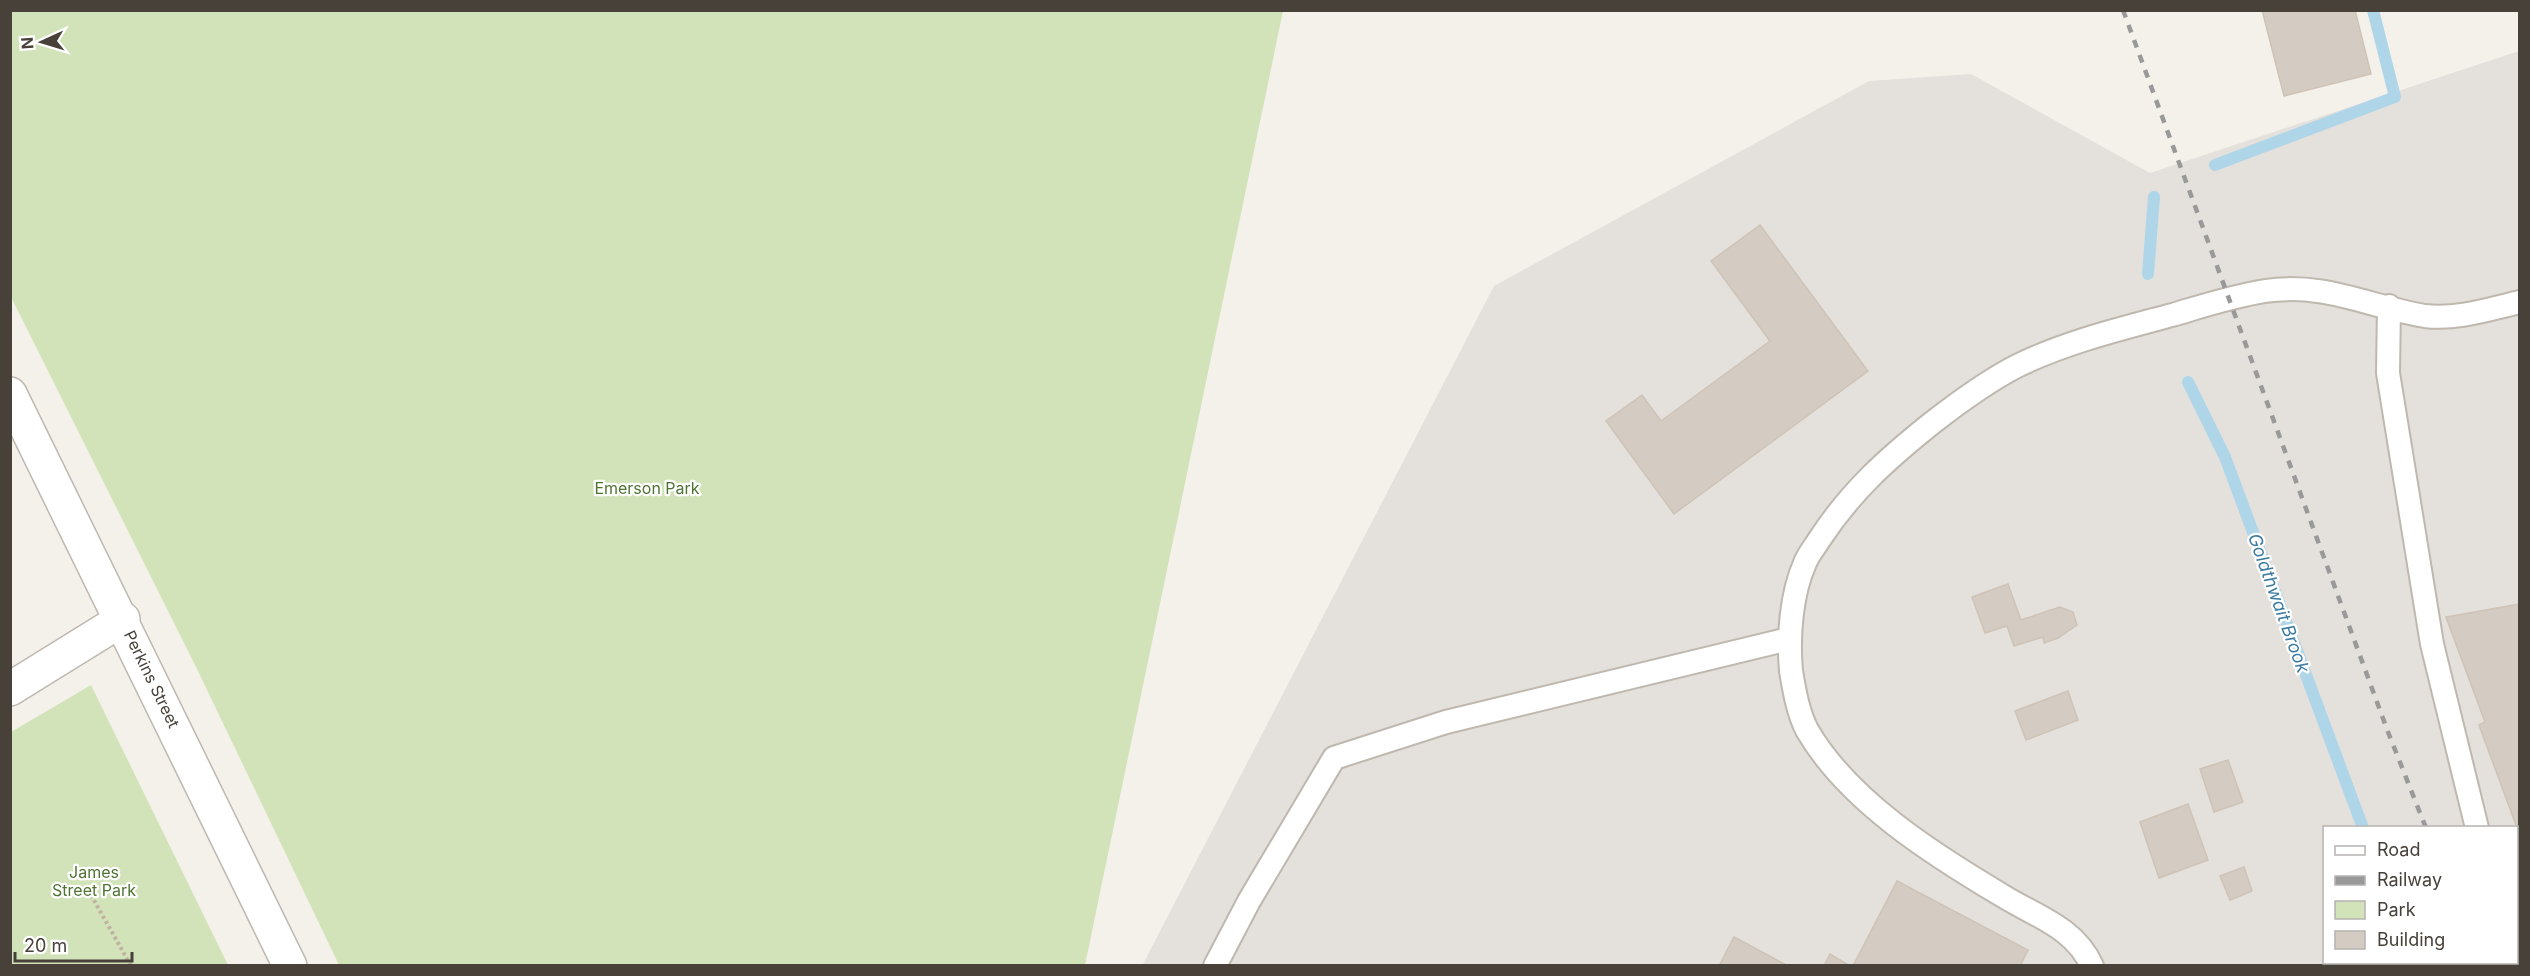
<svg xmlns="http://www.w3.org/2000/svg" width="2530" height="976" font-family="Inter,sans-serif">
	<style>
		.industrial { fill: #e4e0dc; fill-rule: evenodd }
		.green { fill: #d3e3b9 }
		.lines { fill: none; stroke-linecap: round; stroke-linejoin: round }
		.stream { stroke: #afd5e9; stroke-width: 12 }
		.building { fill: #d4ccc2; stroke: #cec3b6; stroke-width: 1.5 }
		.service-casing { stroke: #beb8af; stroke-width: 26 }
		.minor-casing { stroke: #beb8af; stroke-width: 36 }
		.tertiary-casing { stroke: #beb8af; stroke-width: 36 }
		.path { stroke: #beb2a2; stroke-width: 4; stroke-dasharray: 3 3; stroke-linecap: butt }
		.service { stroke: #fff; stroke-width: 22 }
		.minor { stroke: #fff; stroke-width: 33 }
		.tertiary { stroke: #fff; stroke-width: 33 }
		.rail { stroke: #999; stroke-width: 4.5; stroke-dasharray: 8 8; stroke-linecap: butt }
		.labels { text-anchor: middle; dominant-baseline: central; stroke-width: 4.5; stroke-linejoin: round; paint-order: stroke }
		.park-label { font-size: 16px; fill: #4f7333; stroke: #fff }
		.street-label { font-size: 16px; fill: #47413a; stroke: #fff }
		.water-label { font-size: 18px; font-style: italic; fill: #3d7ca0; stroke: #fff }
	</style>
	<rect width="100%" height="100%" fill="#f4f1eb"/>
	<path class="industrial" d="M2519 51V965L1142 966 1494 286 1869 81 1971 74 2150 173ZM2324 828H2516V962H2324Z"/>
	<path class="green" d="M11 10 1283 11 1085 965H339L196 667 11 297Z
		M91 685 228 965H11V732Z"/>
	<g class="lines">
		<path class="stream" d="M2215 165 2395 97 2373 10
			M2148 274 2154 197
			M2188 382 2225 457 2363 828
			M2413 962 2414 966"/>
	</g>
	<path class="building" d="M2262 10H2355L2371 74 2284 96Z
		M1760 225 1868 371 1674 514 1606 421 1642 395 1661 421 1770 341 1711 261Z
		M2008 584 2021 620 2060 607 2073 612 2077 625 2058 638 2044 643 2043 637 2014 646 2007 626 1985 633 1972 597Z
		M2520 604V836L2479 725 2485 722 2446 617Z
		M2068 691 2078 720 2026 740 2015 711Z
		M2228 760 2243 802 2214 812 2200 769Z
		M2188 804 2208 860 2159 878 2140 822Z
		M2244 867 2252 891 2230 900 2220 876Z
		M1897 881 2028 950 2020 966H1853Z
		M1734 937 1788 966H1719Z
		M1830 954 1850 966H1824Z"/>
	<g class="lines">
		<defs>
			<path id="service" d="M2389 306 2388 373 2432 644 2477 828
				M2508 962 2509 966
				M1215 966 1249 901 1334 758 1446 722 1789 639
				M2092 966C2074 927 2037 917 2003 896 1934 855 1848 801 1807 730 1798 713 1794 689 1791 671 1788 638 1791 594 1805 563 1808 555 1814 548 1819 540 1851 491 1887 459 1932 423 1959 402 1986 382 2017 366 2066 342 2120 329 2172 315 2203 306 2233 296 2265 291 2325 282 2369 307 2425 316 2456 320 2490 309 2520 302"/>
			<path id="minor" d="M10 689 123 619"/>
			<path id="tertiary" d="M10 394 290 966"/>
		</defs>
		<use href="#service" class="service-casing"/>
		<use href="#minor" class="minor-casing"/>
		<use href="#tertiary" class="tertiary-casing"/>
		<path class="path" d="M91 895 131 966"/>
		<use href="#service" class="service"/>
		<use href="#minor" class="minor"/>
		<use href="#tertiary" class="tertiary"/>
		<path class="rail" d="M2123 10 2388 732 2426 828
			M2464 962 2465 966"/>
	</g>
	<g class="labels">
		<g class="park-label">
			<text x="647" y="488">Emerson Park</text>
			<text x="94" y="872">James<tspan x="94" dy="18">Street Park</tspan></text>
		</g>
		<g class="street-label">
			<text transform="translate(152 679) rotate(64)">Perkins Street</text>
		</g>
		<g class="water-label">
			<text transform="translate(2279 603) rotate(70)">Goldthwait Brook</text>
		</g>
	</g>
	<rect width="2530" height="976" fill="none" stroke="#47413a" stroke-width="24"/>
	<rect x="2323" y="826" width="195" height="138" fill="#ffffff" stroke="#b5b3b0" stroke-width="1.5"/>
	<rect x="2335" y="846" width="30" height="9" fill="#ffffff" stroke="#b5b3b0" stroke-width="1.5"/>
	<text x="2377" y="856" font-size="18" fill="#47413a">Road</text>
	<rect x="2335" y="876" width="30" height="9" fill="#999999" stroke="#b5b3b0" stroke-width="1.5"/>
	<text x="2377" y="886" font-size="18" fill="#47413a">Railway</text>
	<rect x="2335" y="901" width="30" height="18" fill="#d3e3b9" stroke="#b5b3b0" stroke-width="1.5"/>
	<text x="2377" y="916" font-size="18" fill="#47413a">Park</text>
	<rect x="2335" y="931" width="30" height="18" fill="#d4ccc2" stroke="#b5b3b0" stroke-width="1.5"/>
	<text x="2377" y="946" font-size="18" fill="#47413a">Building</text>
	<g transform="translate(42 42) rotate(266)" stroke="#ffffff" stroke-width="4.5" paint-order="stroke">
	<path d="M0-4.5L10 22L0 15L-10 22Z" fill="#47413a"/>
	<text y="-9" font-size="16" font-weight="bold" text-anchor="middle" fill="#47413a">N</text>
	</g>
	<path d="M15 952v9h117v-9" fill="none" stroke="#47413a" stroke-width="3"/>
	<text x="24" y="952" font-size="18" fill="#47413a" stroke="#ffffff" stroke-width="4.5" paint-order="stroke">20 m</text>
</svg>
